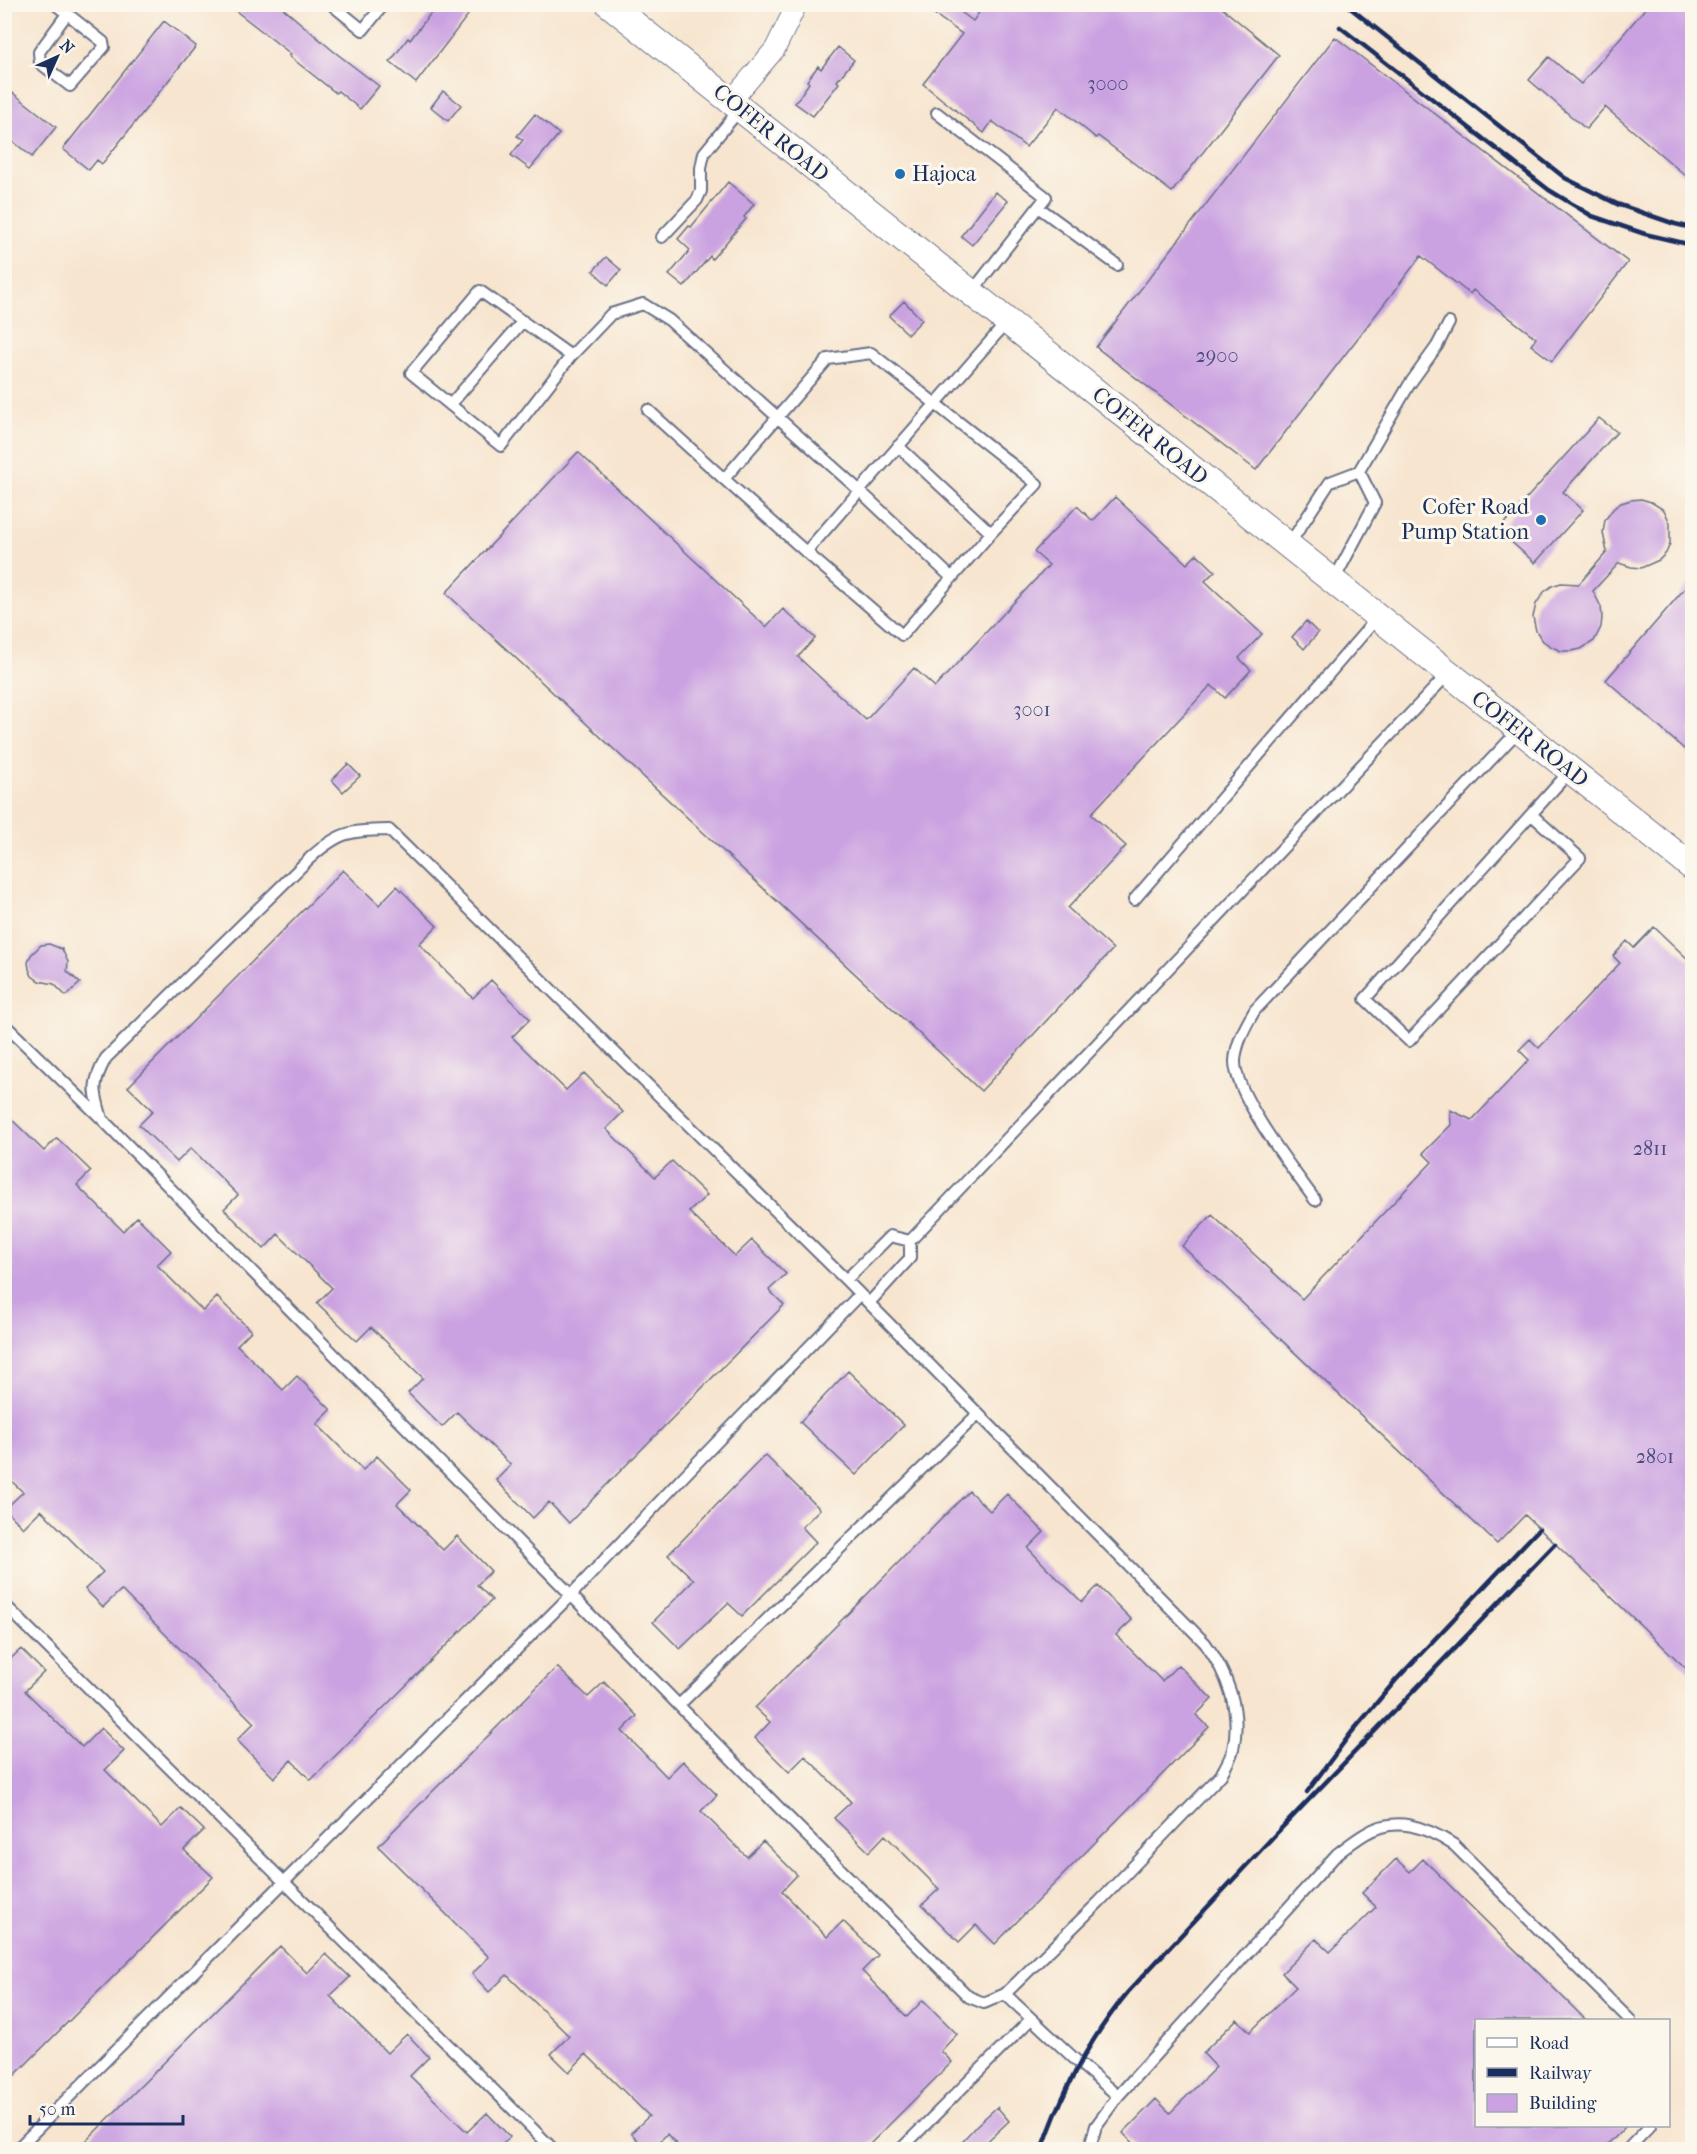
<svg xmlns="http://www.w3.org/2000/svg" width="1697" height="2154" font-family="'IM FELL French Canon',serif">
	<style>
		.building { fill: #caa2e1 }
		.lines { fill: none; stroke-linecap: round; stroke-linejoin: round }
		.service-casing { stroke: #686f86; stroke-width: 14 }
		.minor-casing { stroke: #686f86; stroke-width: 22 }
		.tertiary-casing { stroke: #686f86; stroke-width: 28 }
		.service { stroke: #fff; stroke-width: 10 }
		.minor { stroke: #fff; stroke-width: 20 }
		.tertiary { stroke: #fff; stroke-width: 26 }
		.rail { stroke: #1b2f5e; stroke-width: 4.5 }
		.poi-dot { fill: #1f6fb2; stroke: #fbf7ec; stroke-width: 2 }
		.labels { text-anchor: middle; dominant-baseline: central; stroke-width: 6; stroke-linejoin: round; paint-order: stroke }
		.number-label { font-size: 20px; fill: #474c7f }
		.street-label { font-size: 22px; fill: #1b2f5e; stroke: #fbf7ec }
		.poi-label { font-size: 22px; fill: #1b2f5e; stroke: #fbf7ec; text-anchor: start }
	</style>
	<rect width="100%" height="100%" fill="#fbf7ec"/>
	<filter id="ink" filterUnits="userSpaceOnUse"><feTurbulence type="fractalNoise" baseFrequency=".0167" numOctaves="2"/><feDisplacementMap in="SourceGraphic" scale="12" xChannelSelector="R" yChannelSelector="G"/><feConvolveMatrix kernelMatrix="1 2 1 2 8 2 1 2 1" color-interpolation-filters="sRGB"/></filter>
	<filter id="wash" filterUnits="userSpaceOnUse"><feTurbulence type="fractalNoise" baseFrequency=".008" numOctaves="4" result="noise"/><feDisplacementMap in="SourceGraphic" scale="24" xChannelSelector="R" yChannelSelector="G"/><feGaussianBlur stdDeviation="1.35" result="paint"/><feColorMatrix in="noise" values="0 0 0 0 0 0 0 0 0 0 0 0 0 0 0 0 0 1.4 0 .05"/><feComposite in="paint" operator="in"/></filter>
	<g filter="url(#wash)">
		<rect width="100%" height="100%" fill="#f7e5cf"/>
		<g id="blocks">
			<path class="building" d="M227 4H278L332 50 379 86 360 109 338 91 336 93 289 56 291 54Z
				M438 4H462L471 11 416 83 390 62 408 38 410 40Z
				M920 4H950L973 21 985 4H1217L1279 55 1172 192 1098 136 1096 138 1058 107 1026 147 992 121 984 133 923 84 962 34Z
				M1649 4H1692V181L1605 107 1586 129 1529 80 1549 57 1581 84Z
				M164 21 196 46 102 164 97 160 89 170 63 149Z
				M1335 37 1628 262 1552 361 1531 345 1536 338 1473 290 1470 294 1421 256 1256 470 1096 347Z
				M838 47 854 60 837 81 839 83 813 116 795 103 809 83 807 81 818 66 821 69Z
				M4 86 56 127 32 157 4 134Z
				M443 91 461 105 448 121 431 107Z
				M535 114 559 134 530 169 511 155 523 140 517 136Z
				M728 182 754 204 744 217 746 219 712 259 710 256 684 287 669 275 690 250 678 239 689 226 691 227Z
				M995 192 1008 201 972 245 961 236Z
				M606 257 621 270 608 285 593 271Z
				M904 301 922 320 908 334 889 316Z
				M1599 418 1617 432 1563 492 1583 510 1535 563 1498 530Z
				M578 452 766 627 783 609 815 638 798 657 866 720 914 668 935 687 1049 565 1034 552 1077 506 1093 521 1115 497 1187 564 1197 554 1215 571 1205 581 1262 634 1239 658 1251 670 1225 698 1211 685 1091 814 1126 846 1068 908 1113 949 981 1091 446 593Z
				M1641 499 1651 502 1664 510 1670 523V544L1666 553 1659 560 1641 568 1631 567 1619 563 1593 591 1601 607 1602 617 1601 627 1594 641 1581 649 1571 651H1561L1552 647 1543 641 1536 631 1533 617 1536 604 1544 592 1552 586 1561 583 1579 584 1607 552 1603 533 1605 520 1613 509 1621 503 1631 500Z
				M1692 580V756L1606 680Z
				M1306 621 1318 633 1304 649 1292 637Z
				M348 764 360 776 343 792 332 780Z
				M343 870 379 905 397 886 437 926 419 944 473 998 491 980 530 1019 512 1037 566 1090 584 1073 623 1112 606 1129 655 1177 672 1161 707 1195 689 1212 735 1256 752 1240 786 1274 769 1290 784 1305 569 1523 549 1502 533 1518 496 1480 511 1465 457 1412 442 1427 408 1393 423 1378 371 1327 357 1341 317 1303 332 1288 278 1234 264 1249 224 1209 238 1195 191 1148 177 1162 139 1125 153 1111 128 1087Z
				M1654 927 1692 963V1674L1525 1515 1497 1544 1182 1246 1212 1215 1302 1299 1432 1162 1423 1153 1451 1125 1450 1110 1472 1120 1529 1060 1519 1050 1530 1039 1539 1048 1620 963 1613 956 1627 941 1634 948Z
				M49 944 62 949 68 962 67 971 80 983 66 996 54 984 39 981 32 976 29 969 28 962 31 955 41 945Z
				M4 1112 44 1151 57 1138 91 1171 77 1185 123 1231 137 1217 171 1251 157 1265 203 1311 217 1297 251 1331 237 1345 283 1390 297 1376 331 1410 317 1424 363 1470 377 1456 411 1490 397 1504 443 1550 457 1536 491 1571 477 1585 492 1600 311 1780 291 1760 274 1778 237 1740 254 1723 121 1590 103 1607 85 1589 103 1572 41 1510 23 1528 5 1509 23 1492 4 1474Z
				M848 1371 904 1425 856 1475 800 1422Z
				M765 1455 820 1509 802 1527 816 1542 742 1616 728 1603 680 1649 653 1622 694 1580 668 1555Z
				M969 1491 990 1511 1007 1494 1044 1532 1028 1548 1048 1569 1082 1602 1098 1586 1132 1620 1116 1635 1162 1681 1178 1665 1212 1699 1196 1715 1209 1727 995 1944 976 1925 959 1942 922 1905 939 1889 885 1835 869 1852 834 1818 851 1802 805 1756 789 1772 755 1738 770 1722 755 1708Z
				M21 1649 44 1672 25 1691 82 1747 101 1728 124 1751 105 1770 162 1827 181 1808 204 1830 184 1850 213 1877 4 2086V1665Z
				M557 1667 588 1697 604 1682 637 1716 622 1731 667 1777 683 1761 717 1795 701 1811 747 1857 763 1841 797 1875 782 1891 827 1937 843 1921 878 1955 862 1971 907 2017 923 2000 957 2034 941 2051 952 2062 864 2150H682L667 2134 651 2150H647L631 2133 649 2116 586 2054 569 2072 551 2054 569 2036 507 1975 489 1992 472 1974 489 1957 378 1846Z
				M1396 1859 1410 1872 1423 1859 1586 2020H1476V2126H1626L1603 2150H1139L1123 2133 1156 2099 1170 2113 1216 2067 1203 2053 1237 2019 1250 2032 1296 1987 1282 1973 1316 1939 1330 1952 1376 1907 1362 1893Z
				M280 1946 307 1973 326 1954 350 1977 330 1996 387 2053 407 2034 429 2057 410 2076 467 2132 487 2113 510 2137 497 2150H77Z
				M997 2107 1009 2121 978 2150H954L977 2125Z"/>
		</g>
	</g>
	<g filter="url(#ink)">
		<use href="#blocks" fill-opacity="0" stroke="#686f86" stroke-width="1.5"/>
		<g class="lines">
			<defs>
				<path id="service" d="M55 4 103 42 104 47 70 86 40 63 39 52 67 14
					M331 4 363 30 384 4
					M937 113 1046 197 971 293
					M1038 207 1117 265
					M662 237 697 200 701 191V168L704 153 740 109
					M571 356 480 291 411 373 501 446 571 356 611 314 643 304 669 320 860 491 952 578
					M450 405 523 321
					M648 410 724 479
					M898 446 991 533
					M1288 546 1330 482 1359 471
					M806 552 724 479 828 359 871 353 1037 484 991 533 902 635 806 552C873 475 940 399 1007 322
					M1333 582 1375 503 1359 471 1409 385 1437 346 1449 323
					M1532 815 1580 858 1409 1041 1365 999 1570 771
					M1134 900 1377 618
					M4 1024 102 1119
					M1315 1200C1294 1171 1234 1094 1235 1061 1236 1043 1246 1025 1255 1010L1519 730
					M846 1280 890 1236 910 1241
					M860 1294 684 1476 571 1595 790 1819 969 1997 984 2003 1005 1994
					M869 1303 910 1258V1241L1448 674
					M4 1604 554 2150
					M679 1705 978 1414
					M16 2150 571 1595 102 1119C94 1091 91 1085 106 1058L310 858C340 831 350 831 389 830L846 1280 1205 1643C1227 1673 1242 1711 1233 1749 1231 1758 1225 1767 1221 1775L1099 1902 1005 1994 1079 2063 1118 2096
					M900 2150 1031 2019
					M1089 2150 1096 2126 1118 2096 1337 1854C1346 1847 1355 1840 1365 1834 1396 1815 1426 1827 1454 1845L1630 2020
					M1627 2150 1650 2126"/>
				<path id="minor" d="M731 101 775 49 797 4"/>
				<path id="tertiary" d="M609 4 1692 867"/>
			</defs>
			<use href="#service" class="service-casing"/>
			<use href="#minor" class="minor-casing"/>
			<use href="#tertiary" class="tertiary-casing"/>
			<use href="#service" class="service"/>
			<use href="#minor" class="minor"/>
			<use href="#tertiary" class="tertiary"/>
			<path class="rail" d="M1349 7 1565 178 1617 204 1675 224 1692 228
				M1340 27 1549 190 1592 216 1645 234 1692 245
				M1307 1792 1351 1733 1396 1680 1539 1529
				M1042 2150C1062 2092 1089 2039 1128 1992L1272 1838 1555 1544"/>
		</g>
	</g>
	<g class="poi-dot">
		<circle cx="900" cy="174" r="6"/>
		<circle cx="1541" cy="520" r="6"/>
	</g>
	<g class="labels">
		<g class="number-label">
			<text x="1108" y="83">3000</text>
			<text x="1217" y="355">2900</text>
			<text x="1032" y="709">3001</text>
			<text x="1650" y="1148">2811</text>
			<text x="1655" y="1456">2801</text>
		</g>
		<g class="street-label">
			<text transform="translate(771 133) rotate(39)">COFER ROAD</text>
			<text transform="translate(1150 436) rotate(39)">COFER ROAD</text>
			<text transform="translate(1530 739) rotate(38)">COFER ROAD</text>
		</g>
		<g class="poi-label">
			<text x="912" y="174">Hajoca</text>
			<text x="1529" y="507" text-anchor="end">Cofer Road<tspan x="1529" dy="25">Pump Station</tspan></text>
		</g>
	</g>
	<rect width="1697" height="2154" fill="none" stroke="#fbf7ec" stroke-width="24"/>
	<rect x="1475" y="2019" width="195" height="108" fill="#fbf7ec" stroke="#a1a7b3" stroke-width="1.5"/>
	<rect x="1487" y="2038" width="30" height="9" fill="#ffffff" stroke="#a1a7b3" stroke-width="1.5"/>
	<text x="1529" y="2049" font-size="18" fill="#1b2f5e">Road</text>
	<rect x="1487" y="2068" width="30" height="9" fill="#1b2f5e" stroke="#a1a7b3" stroke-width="1.5"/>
	<text x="1529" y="2079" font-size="18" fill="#1b2f5e">Railway</text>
	<rect x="1487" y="2094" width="30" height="18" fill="#caa2e1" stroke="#a1a7b3" stroke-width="1.5"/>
	<text x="1529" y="2109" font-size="18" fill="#1b2f5e">Building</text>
	<g transform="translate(57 57) rotate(45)" stroke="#fbf7ec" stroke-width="4.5" paint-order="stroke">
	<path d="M0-4.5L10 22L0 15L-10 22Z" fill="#1b2f5e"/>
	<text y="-9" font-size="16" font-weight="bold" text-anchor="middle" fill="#1b2f5e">N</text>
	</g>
	<path d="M30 2115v9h153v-9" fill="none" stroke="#1b2f5e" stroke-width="3"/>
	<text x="39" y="2115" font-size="18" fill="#1b2f5e" stroke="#fbf7ec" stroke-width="4.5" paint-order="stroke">50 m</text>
</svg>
